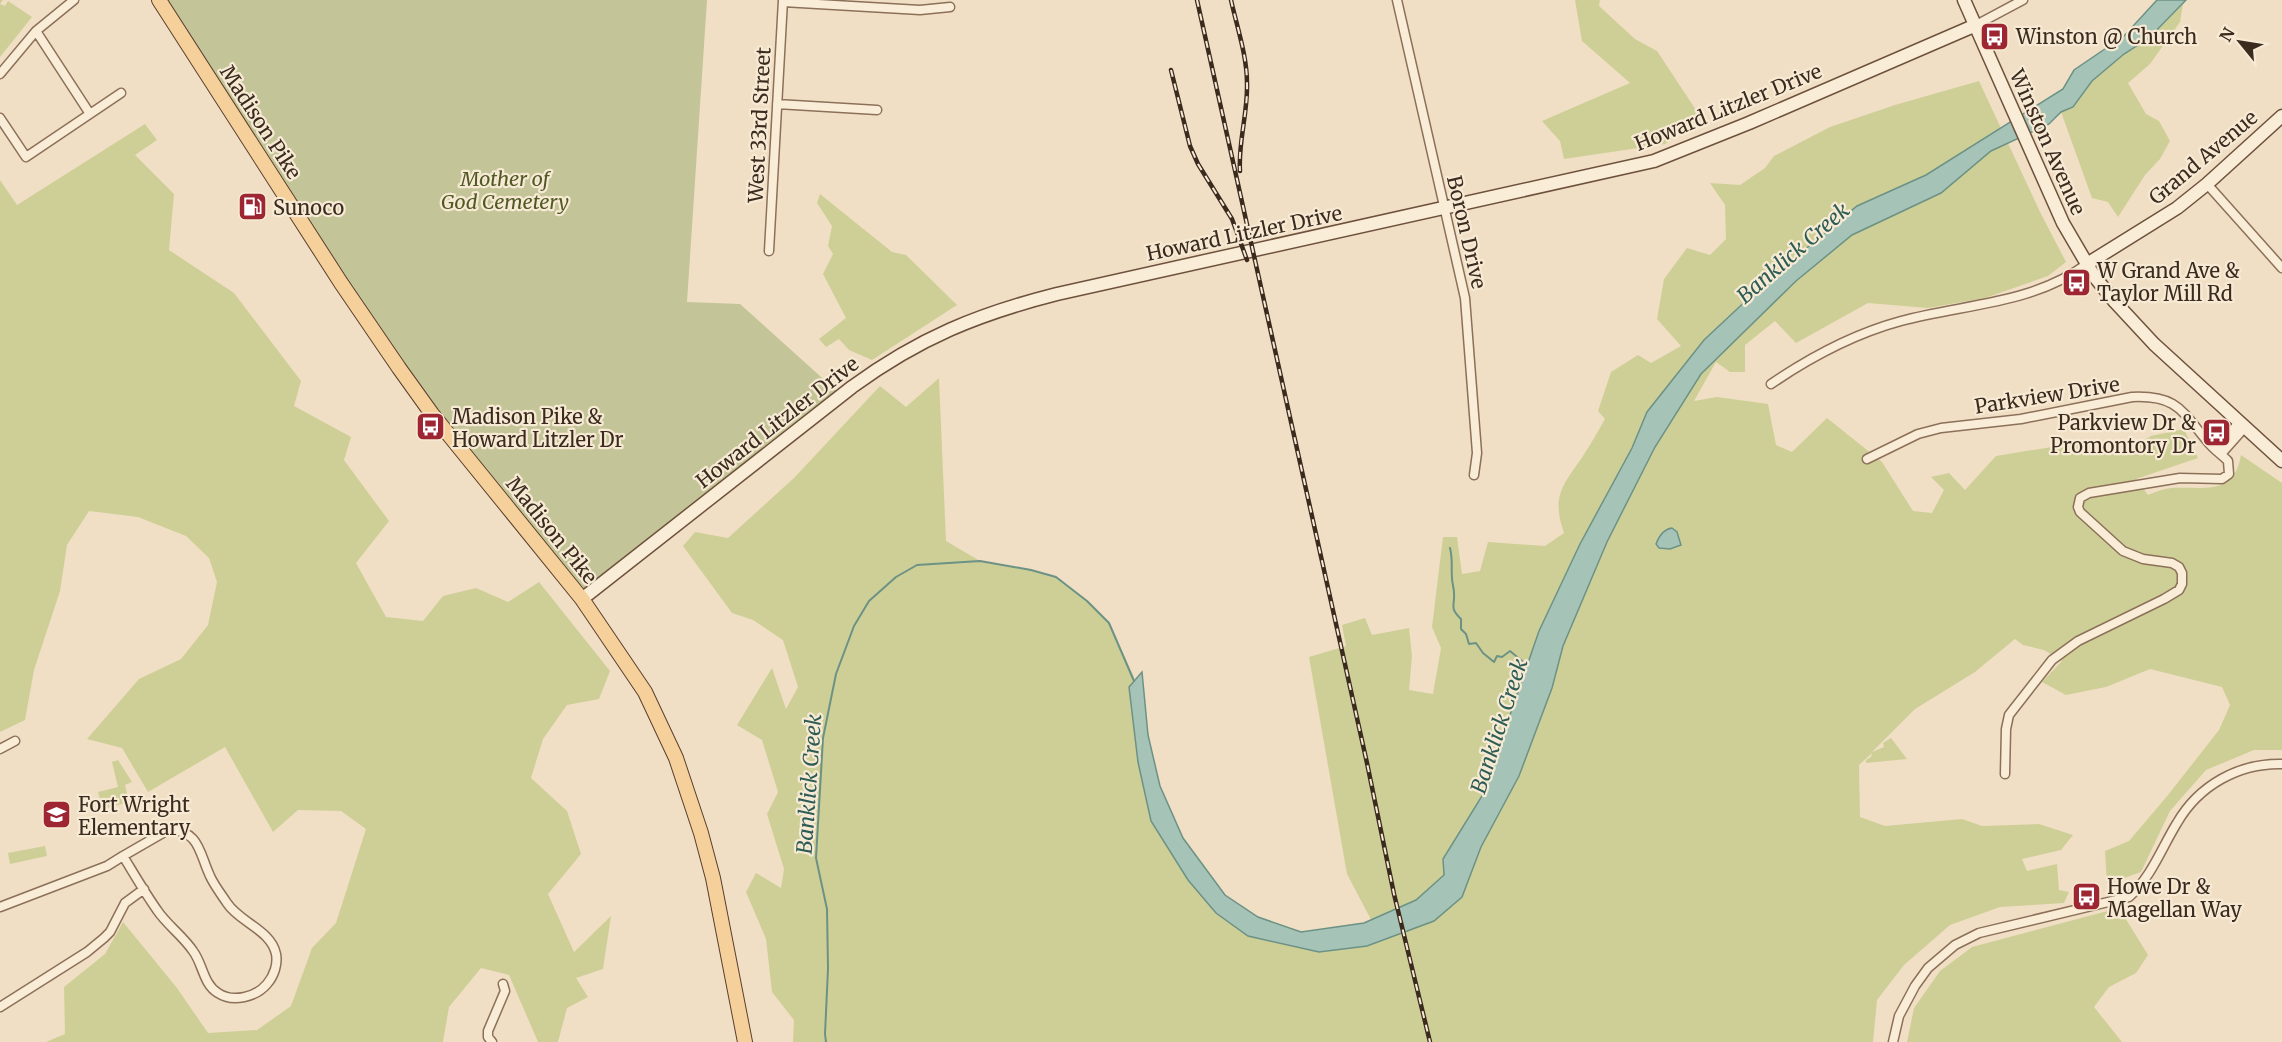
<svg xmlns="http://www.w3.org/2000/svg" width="2282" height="1042" font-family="Merriweather,serif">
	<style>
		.green { fill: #cecf97 }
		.cemetery { fill: #c3c497 }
		.water { fill: #a6c3b8; stroke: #6c9285; stroke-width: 1.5 }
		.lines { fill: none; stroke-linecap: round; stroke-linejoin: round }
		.stream { stroke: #6c9285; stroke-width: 2 }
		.street-casing { stroke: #8c7059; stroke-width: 11 }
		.secondary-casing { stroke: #6e513d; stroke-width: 15 }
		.primary-casing { stroke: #5a3e2e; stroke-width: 16 }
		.street { stroke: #faedd8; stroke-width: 8 }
		.secondary { stroke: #faedd8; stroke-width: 12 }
		.primary { stroke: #f5d09b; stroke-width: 14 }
		.rail-casing { stroke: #3b2a1e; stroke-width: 4.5 }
		.rail { stroke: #f7ead4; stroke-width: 2; stroke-dasharray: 7; stroke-linecap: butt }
		.labels { text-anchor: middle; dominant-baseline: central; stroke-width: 4.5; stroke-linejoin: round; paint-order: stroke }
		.poi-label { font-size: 20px; fill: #3b2a1e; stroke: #f7ead4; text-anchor: start }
		.street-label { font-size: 20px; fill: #3b2a1e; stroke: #f7ead4 }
		.park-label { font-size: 20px; font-style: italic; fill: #505924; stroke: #f7ead4 }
		.water-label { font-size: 21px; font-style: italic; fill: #2d5c54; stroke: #f7ead4 }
	</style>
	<rect width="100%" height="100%" fill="#f0dfc4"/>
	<path class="green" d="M0 0H3L0 4 5 6 8 1 32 17 0 57Z
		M1575 0H1600L1599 6 1635 39 1657 51 1702 119 1665 144 1564 159 1560 141 1542 121 1630 83 1582 41Z
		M2183 4 2180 22 2150 64 2128 83 2146 114 2159 121 2170 141 2160 159 2145 175 2118 217 2108 202 2092 198 2061 112 2073 107 2092 81 2124 54 2149 38Z
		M1979 81 2041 214 2066 262 2048 276 1985 298 1928 308 1868 303 1796 343 1775 321 1745 345V372H1730L1716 362 1694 401 1717 397 1768 404 1776 445 1792 452 1827 418 1882 462 1913 511 1932 513 1944 490 1931 477 1949 473 1965 490 1996 456 2089 441 2120 455 2151 436 2184 429 2198 458 2136 479 2148 495C2155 492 2163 489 2171 488 2203 486 2234 497 2241 455L2282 483V750H2254L2206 770 2170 811 2141 872 2107 884 2105 851 2129 841 2168 795 2219 730 2230 705 2222 687 2150 669 2106 687 2066 695 2042 682 2062 661 2044 650 2023 645 2015 639 1975 672 1915 709 1872 752 1884 747 1883 743 1891 738 1907 759 1866 763V760L1871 757 1872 753 1859 765 1860 817 1885 826 1962 819 1982 826 2039 824 2073 835 2061 850 2022 859 2027 871 2057 864 2059 890 2069 892 2064 903 2000 907 1950 925 1904 965 1877 1000 1873 1042H793L794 1020 772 992 766 939 746 892 756 873 781 888 784 869 767 814 778 792 762 740 737 725 772 668 786 709 798 687 783 640 753 620 732 613 683 546 695 532 728 538 794 478 880 386 906 407 939 378 946 541 980 561 1031 570 1056 577 1087 601 1109 623 1134 677 1138 717 1162 812 1217 898 1303 939 1377 931 1347 874 1309 657 1346 646 1342 625 1365 618 1372 635 1409 628 1412 656 1409 690 1433 694 1441 648 1432 627 1443 537H1457L1462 574 1480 571 1488 542 1545 546 1564 533C1551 496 1563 485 1583 456 1591 444 1598 431 1605 419L1598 411 1611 372 1638 355 1651 363 1681 346 1657 319 1664 279 1687 248 1710 255 1726 239 1725 205 1710 183 1740 185 1765 168 1774 156 1830 127 1895 105Z
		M145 124 157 140 135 155 174 194 169 250 234 293 301 381 294 406 351 437 344 460 389 521 356 563 386 617 423 621 443 596 476 588 508 602 539 582 610 671 599 699 567 705 543 739 531 778 567 811 581 854 548 894 574 952 611 916 603 969 576 978 588 997 567 1008 558 1042H538L509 975 481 968 449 1007 443 1042H46L65 1034 64 987 105 954 123 922 177 988 208 1033 257 1030 291 1006 312 948 336 923 366 829 341 811 298 810 273 832 225 747 148 792 122 748 87 739 139 679 181 659 208 625 217 582 209 558 186 536 138 517 89 511 67 545 60 591 34 670 25 720 0 732V180L17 205Z
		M820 194 892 252 906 255 957 305 872 360 849 350 839 339 826 347 819 339 846 318 823 274 833 254 828 246 832 226 817 203Z
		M118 760 132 782 125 785 129 802 103 809 98 792 118 787 112 762Z
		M45 846 47 856 10 864 8 853Z
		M2119 908 2148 955 2136 973 2109 987 2094 1007 2122 1042H1907L1914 1008 1940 971 1972 947Z"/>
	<path class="cemetery" d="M159 0H707L687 302 740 304 841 395 582 599 432 414Z"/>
	<path class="water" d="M2157 0H2186L2149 38 2124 54 2092 81 2073 107 2061 112 2049 124 1991 151 1941 193 1852 235 1796 281 1701 374 1655 447 1607 542 1563 646 1552 688 1519 776 1481 847 1462 897 1434 921 1367 946 1319 952 1248 936 1216 913 1188 880 1151 821 1138 762 1129 687 1142 672 1148 735 1160 786 1183 838 1225 895 1258 917 1301 932 1364 923 1416 900 1444 875 1443 859 1482 796 1539 631 1580 544 1632 448 1647 412 1704 340 1767 281 1857 206 1926 175 2063 89 2074 70 2124 36Z
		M1672 528 1677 532 1681 545 1670 549 1659 548 1656 544C1659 536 1663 529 1672 528Z"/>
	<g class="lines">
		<path class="stream" d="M1450 548C1453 559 1451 567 1452 578 1452 583 1454 588 1454 593 1455 607 1449 607 1461 619V629L1466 634 1469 644 1476 643 1483 653 1494 662 1497 656 1502 657 1510 651 1527 665
			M826 1042 825 1034 828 969 827 909 816 858 823 738 836 674 854 626 869 601 896 577 917 565 980 561 1031 570 1056 577 1087 601 1109 623 1134 681"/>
		<defs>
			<path id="street" d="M1397 0 1465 298 1477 453 1474 475
				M783 2 920 10 950 7
				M1976 25 2023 0
				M36 31 90 114
				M0 74 36 31 74 0
				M777 104 877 110
				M0 118 26 157 121 93
				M2207 184 2282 268
				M769 251 783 0
				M1771 384C1812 356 1853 334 1901 321 1964 304 2033 304 2087 264
				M2217 450 2239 422
				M2221 454 2245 427
				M1867 459 1918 434 1941 428 2021 419 2132 397C2177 395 2182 411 2207 441 2213 449 2221 454 2228 461L2229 474 2222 479 2180 478 2089 493 2080 498 2078 507 2080 512 2123 551 2143 559 2172 563 2179 567 2182 573V584L2179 590 2164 599 2078 641 2052 660 2009 715 2006 729 2005 774
				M0 749 15 741
				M168 830C200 830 199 853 210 876 214 885 221 894 227 903 239 922 271 930 276 954 278 964 274 976 267 984 256 997 233 1003 218 993 203 984 203 964 193 951 183 936 167 925 157 910 145 893 134 874 123 856Z
				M0 907 107 866 123 856
				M0 1007 87 952 104 938 110 932 125 903 144 889
				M492 1042 488 1037V1031L505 991 503 984
				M1893 1042 1899 1016 1915 986 1928 968 1955 945 1979 933 2129 897C2152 876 2161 849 2177 823 2199 785 2239 763 2282 764"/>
			<path id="secondary" d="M1964 0 2063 223 2094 276 2115 302 2154 344 2282 461
				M2087 264 2177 208 2207 184 2282 116
				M582 599 852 387C919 338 978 314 1057 294L1654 161 1749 123 1976 25"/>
			<path id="primary" d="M159 0 341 283 399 368 432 414 582 599 645 692 676 758 701 833 713 878 745 1042"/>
		</defs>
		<use href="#street" class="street-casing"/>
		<use href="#secondary" class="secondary-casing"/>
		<use href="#primary" class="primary-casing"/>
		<use href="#street" class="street"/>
		<use href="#secondary" class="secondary"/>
		<use href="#primary" class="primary"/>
		<defs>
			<path id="rail" d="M1197 0 1367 763 1394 894 1430 1042
				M1231 0C1237 27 1247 56 1247 83 1248 113 1238 142 1240 171
				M1171 70 1190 146 1198 164 1232 219 1247 260"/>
		</defs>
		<use href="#rail" class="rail-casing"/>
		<use href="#rail" class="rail"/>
	</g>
	<defs>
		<symbol id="bus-square" viewBox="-11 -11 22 22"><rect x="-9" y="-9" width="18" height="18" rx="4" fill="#9e2632" stroke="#f7ead4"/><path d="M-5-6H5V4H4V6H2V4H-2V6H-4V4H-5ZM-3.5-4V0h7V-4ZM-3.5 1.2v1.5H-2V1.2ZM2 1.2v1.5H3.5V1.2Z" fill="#fff"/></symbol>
		<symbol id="fuel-square" viewBox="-11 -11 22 22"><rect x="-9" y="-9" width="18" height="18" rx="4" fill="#9e2632" stroke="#f7ead4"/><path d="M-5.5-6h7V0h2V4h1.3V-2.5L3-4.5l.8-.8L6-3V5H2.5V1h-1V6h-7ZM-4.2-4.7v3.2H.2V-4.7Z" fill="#fff"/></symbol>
		<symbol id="school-square" viewBox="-11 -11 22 22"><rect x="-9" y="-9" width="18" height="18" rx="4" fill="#9e2632" stroke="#f7ead4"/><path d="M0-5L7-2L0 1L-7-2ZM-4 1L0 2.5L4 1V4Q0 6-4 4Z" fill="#fff"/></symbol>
	</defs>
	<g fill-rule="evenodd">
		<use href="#bus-square" x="1978" y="20" width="33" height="33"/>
		<use href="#fuel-square" x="236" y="190" width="33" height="33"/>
		<use href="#bus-square" x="2060" y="266" width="33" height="33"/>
		<use href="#bus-square" x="414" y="410" width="33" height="33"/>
		<use href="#bus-square" x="2200" y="416" width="33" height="33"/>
		<use href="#school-square" x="40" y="798" width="33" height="33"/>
		<use href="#bus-square" x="2070" y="880" width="33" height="33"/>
	</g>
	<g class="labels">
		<g class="poi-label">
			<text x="2016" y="36">Winston @ Church</text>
			<text x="273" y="207">Sunoco</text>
			<text x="2097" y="270">W Grand Ave &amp;<tspan x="2097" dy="23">Taylor Mill Rd</tspan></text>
			<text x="452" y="416">Madison Pike &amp;<tspan x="452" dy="23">Howard Litzler Dr</tspan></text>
			<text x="2196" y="422" text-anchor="end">Parkview Dr &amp;<tspan x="2196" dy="23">Promontory Dr</tspan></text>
			<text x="78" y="804">Fort Wright<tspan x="78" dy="23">Elementary</tspan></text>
			<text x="2107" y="886">Howe Dr &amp;<tspan x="2107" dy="23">Magellan Way</tspan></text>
		</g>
		<g class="street-label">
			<text transform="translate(1728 107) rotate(-22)">Howard Litzler Drive</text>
			<text transform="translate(261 122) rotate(57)">Madison Pike</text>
			<text transform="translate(759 125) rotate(-87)">West 33rd Street</text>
			<text transform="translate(2048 142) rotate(66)">Winston Avenue</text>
			<text transform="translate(2203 157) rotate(-40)">Grand Avenue</text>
			<text transform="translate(1467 232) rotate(77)">Boron Drive</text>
			<text transform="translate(1244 233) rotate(-12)">Howard Litzler Drive</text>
			<text transform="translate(2047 395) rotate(-9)">Parkview Drive</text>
			<text transform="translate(777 422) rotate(-38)">Howard Litzler Drive</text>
			<text transform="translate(552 530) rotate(51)">Madison Pike</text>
		</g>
		<g class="park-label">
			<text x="505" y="178">Mother of<tspan x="505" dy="23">God Cemetery</tspan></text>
		</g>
		<g class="water-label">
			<text transform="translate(1793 253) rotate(-41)">Banklick Creek</text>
			<text transform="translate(1499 726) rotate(-72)">Banklick Creek</text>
			<text transform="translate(809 784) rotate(-86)">Banklick Creek</text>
		</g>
	</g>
	<g transform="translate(2240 42) rotate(300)" stroke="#f7ead4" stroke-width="4.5" paint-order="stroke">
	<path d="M0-4.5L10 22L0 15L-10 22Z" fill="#3b2a1e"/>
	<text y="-9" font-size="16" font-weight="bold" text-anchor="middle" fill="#3b2a1e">N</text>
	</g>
</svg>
